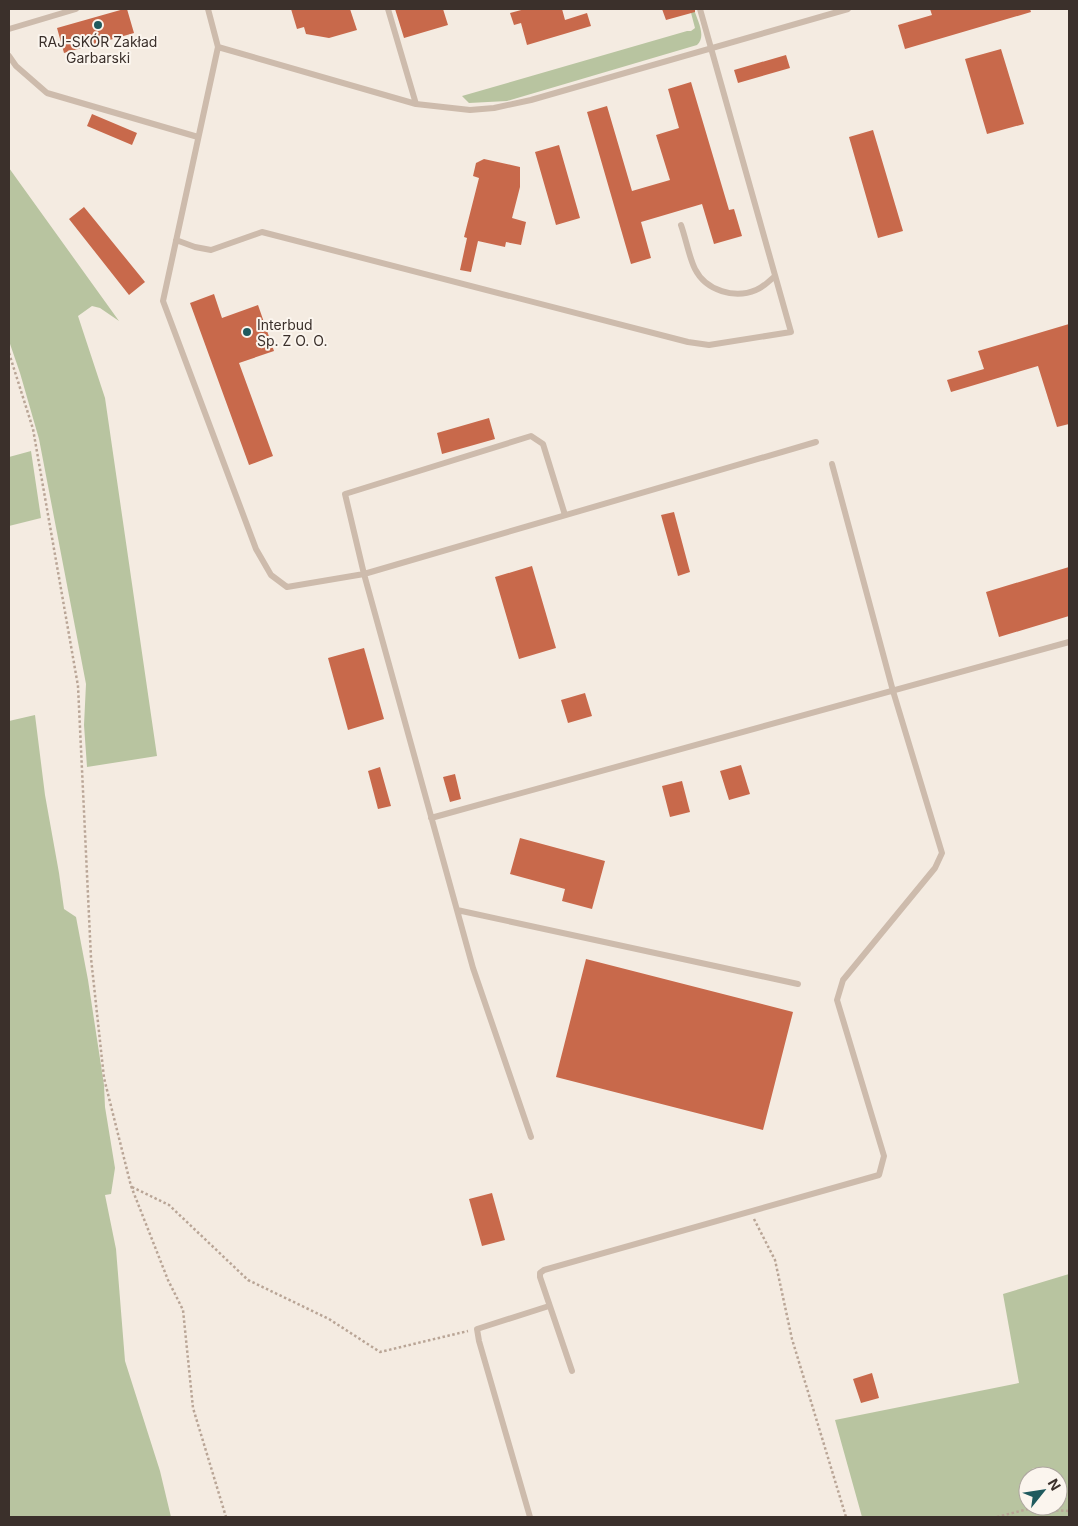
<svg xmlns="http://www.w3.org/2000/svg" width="1078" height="1526" font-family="Inter,sans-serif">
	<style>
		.green { fill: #b8c4a0; fill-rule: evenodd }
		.building { fill: #c8694b }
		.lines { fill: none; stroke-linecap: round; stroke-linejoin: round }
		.path { stroke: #b9a596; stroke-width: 2.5; stroke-dasharray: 2.5 2.5; stroke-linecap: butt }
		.service { stroke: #cdbbac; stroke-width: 6 }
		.poi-dot { fill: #1f5a5e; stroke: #fbf5ee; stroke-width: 2 }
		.labels { text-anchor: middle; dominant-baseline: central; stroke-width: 4; stroke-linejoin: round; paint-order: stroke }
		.poi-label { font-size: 14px; fill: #3b302b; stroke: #fbf5ee }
	</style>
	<rect width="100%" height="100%" fill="#f4ebe1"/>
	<path class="green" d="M690 9H694C697 20 707 36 697 45L507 101 469 103 462 96 687 31H691L695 28Z
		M9 168 119 321 100 308 92 306 78 316 105 398 157 756 87 767 84 725 86 684 39 439 20 373 9 341Z
		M31 451 41 518 9 526V457Z
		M35 715 45 795 59 873 64 909 76 917 88 980 104 1085 105 1107 115 1168 111 1194 105 1195 116 1249 125 1361 160 1471 171 1517H9V721Z
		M1069 1274V1517H862L835 1420 1019 1383 1003 1294ZM1028 1476H1058V1506H1028Z"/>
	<path class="building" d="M124 9H127L134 33 64 53 57 28Z
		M291 9H350L357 30 329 38 306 34 304 27 297 29Z
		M395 9H443L448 25 404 38Z
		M525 9H562L565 20 587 13 591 26 527 45 521 23 514 25 510 13Z
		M662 9H695V12L666 20Z
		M930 9H1030L1031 12 905 49 898 25 932 15Z
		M1001 49 1024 124 987 134 965 59Z
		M786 55 790 68 738 83 734 70Z
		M691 82 729 210 734 209 742 236 714 244 702 204 641 222 651 258 631 264 587 112 607 106 632 191 670 180 656 135 679 128 668 89Z
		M92 114 137 133 132 145 87 126Z
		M873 130 903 231 878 238 849 137Z
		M559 145 580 218 556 225 535 152Z
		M484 159 520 167V187L512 218 526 222 521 245 506 242 505 247 478 241 471 272 460 270 467 238 464 237 479 178 473 176 476 163Z
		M84 207 145 282 129 295 69 219Z
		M214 294 222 318 258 305 274 351 239 363 273 456 249 465 190 303Z
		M1069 324V424L1057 427 1038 366 951 392 947 380 984 369 978 351Z
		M489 418 495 439 442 454 437 433Z
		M674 512 690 572 678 576 661 515Z
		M532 566 556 648 519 659 495 577Z
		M1069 567V616L999 637 986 592Z
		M364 648 384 719 348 730 328 658Z
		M585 693 592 716 568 723 561 700Z
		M741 765 750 794 729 800 720 771Z
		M380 767 391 806 378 809 368 771Z
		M455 774 461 799 450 802 443 777Z
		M682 781 690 812 670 817 662 786Z
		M520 838 605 861 592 909 562 901 565 889 510 874Z
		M586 959 793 1012 763 1130 556 1077Z
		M492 1193 505 1240 482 1246 469 1199Z
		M872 1373 879 1398 861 1403 853 1379Z"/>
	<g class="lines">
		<path class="path" d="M9 353 33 429 78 686 91 958 104 1078 131 1186 168 1280 183 1310 193 1408 226 1517
			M132 1187 169 1205 248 1280 329 1319 380 1352 468 1331
			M754 1219 775 1260 792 1339 846 1517
			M997 1517 1028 1509 1069 1511"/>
		<path class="service" d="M208 9 218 47 163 301 256 549 271 575 287 587 364 574 816 442
			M388 9 416 104
			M9 29 76 9
			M218 47 416 104 470 110 494 108 531 100 848 9
			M9 56 16 66 47 93 198 137
			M681 225C686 239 689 257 695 269 706 291 735 299 756 290 764 287 769 281 775 276
			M176 240 195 247 211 250 262 232 688 342 709 345 791 332 700 9
			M431 818 1069 642
			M457 910 798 984
			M531 1137 473 968 364 574 345 494 531 436 543 444 565 515
			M572 1371 540 1277V1273L544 1270 879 1175 884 1156 837 1000 843 980 935 868 942 853 893 691 832 464
			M530 1517 479 1341 477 1329 549 1306"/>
	</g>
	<g class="poi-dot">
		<circle cx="98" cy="25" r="5"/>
		<circle cx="247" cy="332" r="5"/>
	</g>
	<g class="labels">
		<g class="poi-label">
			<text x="98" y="41">RAJ-SKÓR Zakład<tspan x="98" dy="16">Garbarski</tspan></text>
			<text x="257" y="324" text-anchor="start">Interbud<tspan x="257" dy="16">Sp. Z O. O.</tspan></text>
		</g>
	</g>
	<rect width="1078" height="1526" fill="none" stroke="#3b302b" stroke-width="20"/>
	<g transform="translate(1043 1491) rotate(60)"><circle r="24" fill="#fbf5ee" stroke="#aea6a0"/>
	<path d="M0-4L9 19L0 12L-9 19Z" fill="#1f5a5e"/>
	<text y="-8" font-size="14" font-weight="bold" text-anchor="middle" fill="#3b302b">N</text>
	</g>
</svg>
